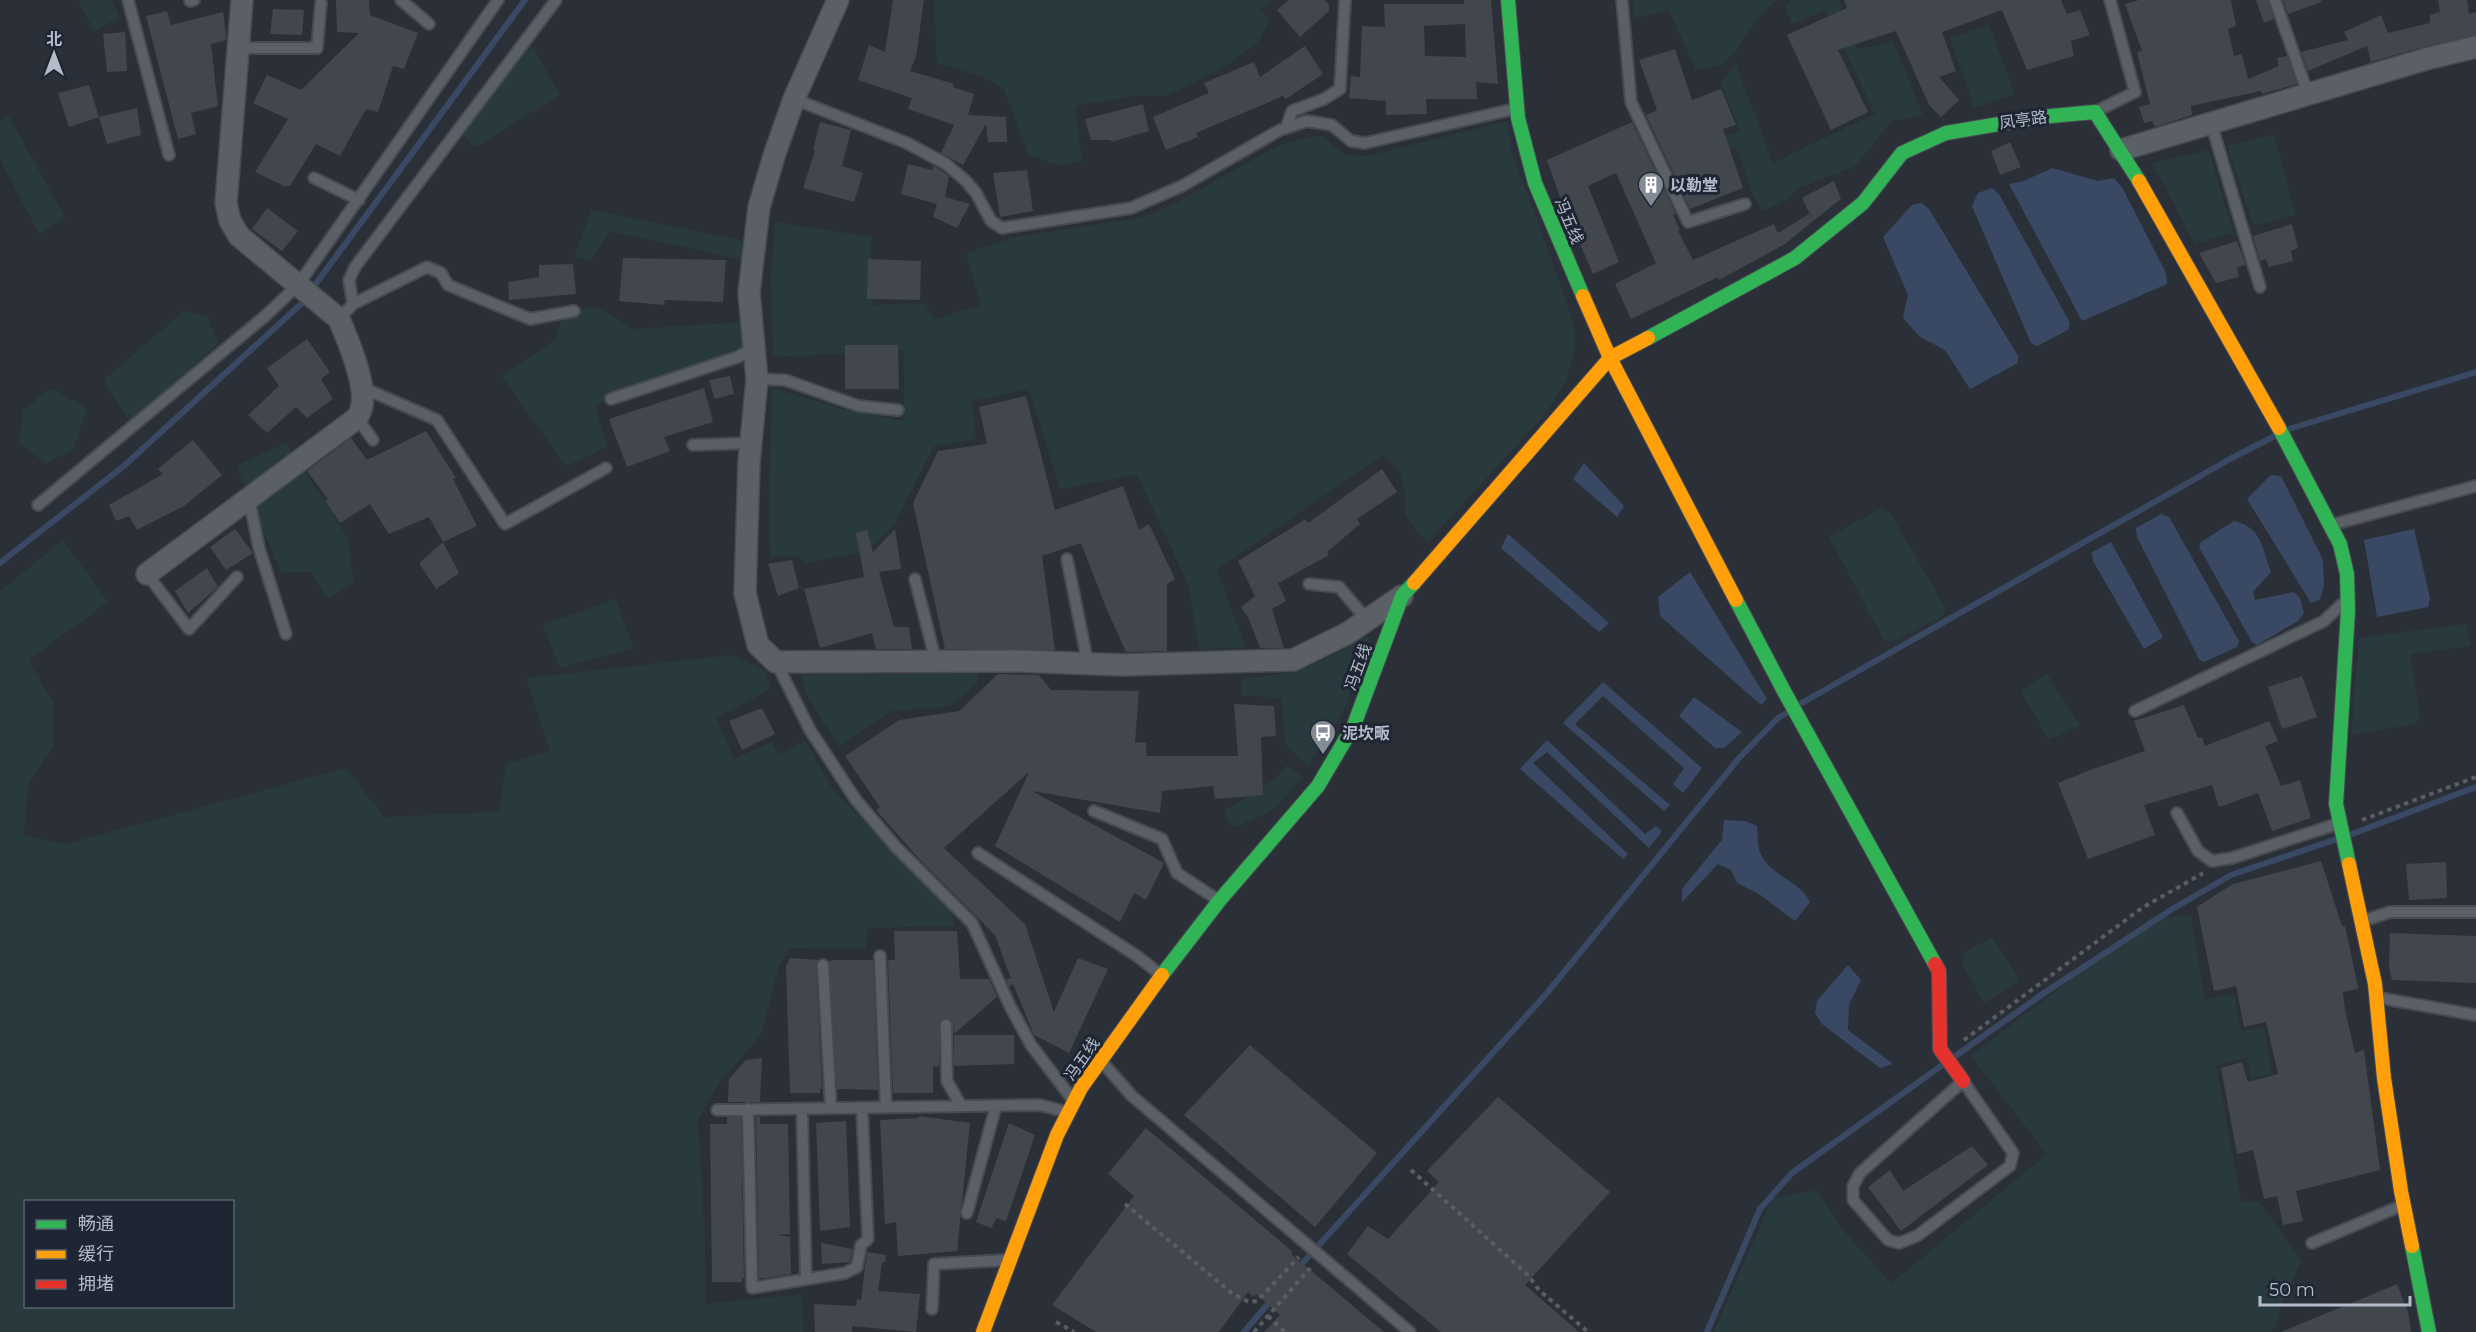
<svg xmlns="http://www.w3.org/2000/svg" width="2476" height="1332" font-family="Montserrat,'Noto Sans SC',sans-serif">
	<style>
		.green { fill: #283a3e; fill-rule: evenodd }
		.water { fill: #3a4963 }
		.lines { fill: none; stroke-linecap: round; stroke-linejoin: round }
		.stream { stroke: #3a4963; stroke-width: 6 }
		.building { fill: #42464d; fill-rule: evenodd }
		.lane-casing { stroke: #474b51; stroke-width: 14 }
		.street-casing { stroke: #474b51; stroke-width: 24 }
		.fast-casing { stroke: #474b51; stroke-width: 16 }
		.slow-casing { stroke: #474b51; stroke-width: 16 }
		.jam-casing { stroke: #474b51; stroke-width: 16 }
		.path { stroke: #585e63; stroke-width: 4; stroke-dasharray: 4.5 4.5; stroke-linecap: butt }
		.lane { stroke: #5b5f66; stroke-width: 10 }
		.street { stroke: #5b5f66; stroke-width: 21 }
		.fast { stroke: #30b455; stroke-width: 14 }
		.slow { stroke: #ff9f0a; stroke-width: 14 }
		.jam { stroke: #e5322d; stroke-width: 14 }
		.labels { text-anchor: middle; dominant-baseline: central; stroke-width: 6; stroke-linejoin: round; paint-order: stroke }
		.street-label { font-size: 16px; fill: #b5bcc9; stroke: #1e2633 }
		.poi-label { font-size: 16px; font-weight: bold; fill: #b5bcc9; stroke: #1e2633; text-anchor: start }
	</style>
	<rect width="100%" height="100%" fill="#2b3038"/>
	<path class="green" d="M78 0H111L120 17 94 31Z
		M934 0H1272L1260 9 1270 21 1258 42 1225 67 1166 96H1133L1075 106 1082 161 1061 166 1029 155 1004 89 982 77 937 63Z
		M1633 0H1778L1764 11 1724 65 1696 70 1669 10 1634 18Z
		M1792 0H1839L1857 49 1893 42 1923 115 1892 121 1855 166 1797 189 1790 198 1762 211 1753 195 1736 147 1684 163 1682 151 1740 131 1721 82 1736 64 1773 163 1875 114 1826 10 1791 24 1785 6Z
		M1989 26 2015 94 1974 108 1950 37Z
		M532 46 560 95 474 148 459 129Z
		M8 115 65 218 39 234 0 159V121Z
		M1507 121 1512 154 1539 224 1572 318 1576 345 1567 378 1547 412 1427 543 1405 515V492L1400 471 1384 455 1217 569 1245 648 1199 649 1189 586 1137 474 1060 489 1029 389 972 401 976 439 934 446 895 523 867 551 805 563 799 555 771 558 769 523 772 388 839 408 904 421V350L773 357 771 274 775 222 871 237 872 305 925 303 934 319 981 305 966 253 1015 237 1140 218 1172 205 1278 146 1302 138 1321 136 1347 155 1367 156Z
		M2274 135 2295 214 2254 226 2227 146Z
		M2209 150 2233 233 2195 244 2152 163Z
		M592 210 749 242 748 261 610 231 590 261 574 257Z
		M598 308 634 329 745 322 744 351 595 405 607 447 566 466 501 375 555 341 563 310Z
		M184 311 207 316 218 343 130 423 104 380Z
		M50 388 87 408 73 451 45 463 19 443 23 411Z
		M286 443 348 538 354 583 327 599 312 572H281L236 466Z
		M1882 508 1890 513 1946 609 1943 616 1891 642 1884 640 1829 537Z
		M63 540 108 602 28 660 53 702V746L28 784 24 835 66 844 346 768 384 817 499 812 506 764 550 751 526 678 732 655 764 670 771 689 716 718 734 759 772 742 778 754 805 741 831 787 949 909 956 926 867 928 866 949 790 948 779 965 762 1033 721 1081 698 1119 705 1239 706 1304 802 1294 803 1332H0V591ZM26 1202H232V1306H26Z
		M615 599 634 648 560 668 543 625Z
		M2466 624 2471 646 2410 654 2420 717 2416 724 2351 735 2359 638Z
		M1368 635 1369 642 1342 715 1308 766 1285 744 1282 698 1242 695V679L1295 672 1322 661Z
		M977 673V684L950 706 891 711 839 747 806 694 801 675Z
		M2047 674 2080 725 2049 740 2021 691Z
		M1287 765 1304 777 1271 811 1233 828 1224 811 1277 778Z
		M2191 916 2205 1000 2234 994 2241 1031 2264 1028 2272 1073 2252 1079 2247 1057 2216 1065 2241 1202H2260L2301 1262 2285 1294 2275 1328 2271 1332H1714L1772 1199 1817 1190 1842 1229 1891 1284 2047 1154 1971 1056 2151 918Z
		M1992 937 2020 981 1984 1003 1962 963 1964 953Z"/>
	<path class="water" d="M2052 168 2098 181 2114 178 2123 189 2166 273 2167 284 2082 321 2009 184 2024 181Z
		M1992 188 1999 194 2070 323 2068 330 2037 346 2031 343 1972 206 1978 193Z
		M1922 203 1929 209 2018 356V363L1970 389 1945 350 1920 337 1903 318 1908 295 1883 237 1912 205Z
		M1584 463 1624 506 1617 517 1573 479Z
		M2271 475 2281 476 2323 560 2324 586 2320 600 2311 603 2247 499Z
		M2161 514 2169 517 2239 641 2237 647 2204 662 2199 659 2137 537 2136 528Z
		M2234 521C2262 527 2262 548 2271 572L2253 592 2255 600 2294 592 2300 598 2304 613 2298 621 2257 645 2252 642 2199 547 2201 542Z
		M2414 529 2430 598 2428 607 2377 617 2364 540Z
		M1508 534 1609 623 1599 632 1501 548Z
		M2111 542 2163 637 2144 649 2093 561 2092 552Z
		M1690 572 1767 699 1761 705 1660 616 1658 597Z
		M1603 682 1702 768 1683 793 1673 784 1684 768 1603 696 1575 724 1670 805 1664 811 1563 723Z
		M1694 697 1742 732 1724 748H1715L1679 716Z
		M1547 740 1645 834 1656 826 1662 831 1649 848 1547 752 1533 763 1628 854 1623 859 1520 769Z
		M1724 820 1745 821 1757 826C1758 833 1757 842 1759 849 1767 876 1799 879 1810 902L1795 921 1759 894 1737 883 1731 870 1718 864 1682 902V889L1722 840Z
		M1848 965 1861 980 1849 1004 1848 1030 1893 1064 1880 1068 1822 1024 1815 1013 1817 1001Z"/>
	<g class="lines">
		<path class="stream" d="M2289 429 2476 372
			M0 563 125 465 301 304 525 0
			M1800 704 2230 459 2275 436
			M2352 834 2476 787
			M1954 1057 2044 993 2174 908 2231 875 2337 839
			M1299 1267 1547 993 1739 758 1778 718 1787 713
			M1244 1332 1273 1298
			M1707 1332 1760 1209 1792 1173 1941 1066"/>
	</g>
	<path class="building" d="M336 0H369L370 15 418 33 404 69 393 66 378 112 366 109 340 156 316 144 290 186H284L255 172 288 119 253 103 267 75 301 90 359 33 337 32Z
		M893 0H924L916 57 910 71 954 84 953 87 974 94 968 115 1006 117 1007 142H988L986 124 963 165 941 153 954 125 908 109 912 98 858 80 869 45 885 52Z
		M1289 0H1324L1329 5V11L1300 37 1277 10Z
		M1464 0H1491L1498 84 1476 82 1477 99H1426L1427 114 1386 115V101L1349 98 1351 76 1360 77 1362 26 1385 27 1384 4H1464ZM1465 24 1466 57 1425 56 1424 26Z
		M1844 0H2061L2067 14 2080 10 2090 35 2071 41 2074 56 2027 70 2002 10 1942 32 1956 71 1939 77 1959 100 1941 117 1929 105 1896 31 1838 50 1868 112 1831 130 1787 35 1847 8Z
		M2139 0H2231L2236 26 2228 29 2234 56 2242 54 2248 79 2279 66 2277 58 2287 56 2297 84 2262 94 2261 91 2191 106 2192 115 2155 127 2152 121 2144 123 2139 107 2150 104 2137 52 2142 51 2125 4Z
		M2256 0H2268L2274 19 2264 23Z
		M2283 0H2321V2L2288 14Z
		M2438 0H2467L2469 14 2476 12V35L2423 47 2371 62 2367 46 2308 71 2301 52 2348 40 2344 32 2381 15 2388 33 2430 23V15L2440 12Z
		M273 9 304 10 302 35 270 34Z
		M167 11 171 25 223 12 226 35V40L211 44 218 106 191 113 196 134 178 139 146 16Z
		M125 32 127 71 107 72 103 34Z
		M1305 46 1323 74 1286 99 1283 96 1196 133 1198 137 1166 150 1153 117 1209 93 1204 83 1254 62 1260 77Z
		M1675 49 1692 100 1721 89 1736 125 1723 129 1743 188 1690 209 1646 115 1657 110 1639 60Z
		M89 85 99 117 69 127 58 93Z
		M1143 104 1149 131 1111 142V140H1091L1085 119Z
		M137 108 141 135 107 144 99 117Z
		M820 122 851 130 842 166 863 173 854 202 803 188 815 151 813 150Z
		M1632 122 1676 214 1673 215 1680 230 1678 231 1693 260 1774 224 1778 233 1809 214 1813 221 1785 244 1719 280 1718 277 1631 319 1615 284 1656 263 1616 173 1588 186 1619 262 1593 274 1558 192 1547 160Z
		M2010 142 2021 167 2000 175 1991 151Z
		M908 164 932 170 934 166 949 176 945 197 970 204 957 228 933 217 937 204 901 194Z
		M1027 170 1033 211 1000 217 993 173Z
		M1834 181 1841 199 1813 221 1802 198Z
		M267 208 298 231 282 251 252 229Z
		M2292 224 2298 248 2291 251 2293 261 2269 267 2266 259 2260 261 2253 236Z
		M2237 241 2246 265 2237 267 2239 277 2216 283 2199 253Z
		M623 258 726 260 723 302 665 300 664 305 619 301Z
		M868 259 921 261 920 300 867 299Z
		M573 264 576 294 509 300 508 282 539 277V265Z
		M307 339 330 372 321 379 333 399 307 418 296 407 267 433 248 415 279 386 267 368Z
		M845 345H898L899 389H845Z
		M730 376 734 394 715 399 709 380Z
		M704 388 713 422 664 437 670 451 627 467 609 419Z
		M1026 396 1055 510 1123 486 1139 530 1149 524 1175 579 1167 584V651L1126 652 1107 610 1081 543 1042 556 1055 650 945 649 913 503 938 451 987 444 979 407Z
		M426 431 456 478 453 479 477 526 443 542 429 517 389 534 370 504 340 523 325 501 328 499 307 471 351 438 367 460Z
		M193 440 222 475 184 506 137 530 129 516 116 521 109 505 163 474 158 469Z
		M1382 469 1397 492 1357 519 1360 524 1327 552 1329 555 1278 583 1286 601 1272 609 1284 648H1260L1249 619 1241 607 1255 596 1238 561 1306 519 1308 523Z
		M235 529 253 553 226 570 210 547Z
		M895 529 901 569 879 572 894 627H909L912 649H876L872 633 820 648 804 589 864 577 856 533 867 530 873 552Z
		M443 542 459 573 436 589 419 563Z
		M792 560 799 588 778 596 768 564Z
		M207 568 218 587 188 613 175 591Z
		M998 674 1039 675 1051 690 1139 691 1135 742 1146 743 1147 756H1238L1234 704 1274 706 1276 736 1261 737 1263 795 1215 799 1213 786 1162 791 1160 813 1032 791 1164 863 1146 900 1134 893 1120 922 995 846 1029 772 944 848 1025 924 1054 1012 1078 958 1108 969 1069 1053 1034 1035 1013 984 1009 987 1006 979H1011L995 935 923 863 876 810 880 807 845 756 899 720 959 711Z
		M2302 676 2317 717 2282 729 2268 687Z
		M2184 705 2198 738 2202 737 2205 746 2269 721 2278 741 2265 746 2281 786 2300 780 2311 818 2272 831 2258 793 2219 807 2212 785 2144 805 2155 835 2088 859 2058 783 2090 770 2145 751 2134 721Z
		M762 708 775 734 742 750 729 721Z
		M2321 861 2342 926H2345L2358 987V989L2343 992 2345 1010 2355 1053 2364 1050 2380 1170 2296 1191 2303 1221 2283 1225 2277 1196 2264 1199 2253 1150 2237 1154 2221 1068 2242 1062 2248 1082 2278 1074 2266 1022 2244 1027 2236 986 2214 991 2197 907 2233 884Z
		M2446 862 2447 898 2409 900 2406 864Z
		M894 931H957L960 979H989L997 997 954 1034 953 1024 950 1019 945 1018 940 1021 939 1066 933 1067V1093H893L888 960H895Z
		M2390 933 2476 936V983L2392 980 2389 967Z
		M790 958 818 960 816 965 822 1089H820V1093H790L786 966Z
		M836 960H873L878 1090 837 1089 829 961Z
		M954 1035H1014V1064L954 1066Z
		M1250 1045 1377 1153 1315 1227 1184 1115Z
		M762 1058 760 1102H728L729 1079 746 1060Z
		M1498 1097 1610 1192 1525 1285 1579 1332H1441L1347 1254 1368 1226 1388 1239 1439 1182 1427 1171Z
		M919 1116 970 1123 957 1251 898 1256 896 1222 885 1224 880 1120 919 1118Z
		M727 1117H741L744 1278H742V1282H712L710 1124H727Z
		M756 1117H760V1124H788L790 1234 778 1235 790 1237 791 1274 768 1278H759Z
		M846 1121 850 1227 820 1231 816 1123Z
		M1009 1123 1035 1135 1006 1221 997 1218 991 1228 976 1222Z
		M1146 1128 1293 1252 1291 1254 1384 1332H1264L1280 1315 1256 1294 1253 1297 1248 1292 1219 1332H1096L1052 1305 1134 1196 1108 1174Z
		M1972 1146 1988 1165 1901 1231 1868 1187 1890 1170 1903 1191Z
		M821 1243 853 1249 850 1262 822 1264Z
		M867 1252 886 1255 885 1262 882 1263 878 1291 920 1294 916 1332 852 1326V1332H815L814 1304 856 1306 857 1299 861 1300Z
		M2397 1284 2408 1312 2411 1332H2281Z"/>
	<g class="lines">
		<defs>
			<path id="lane" d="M128 0 169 155
				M401 0 429 24
				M1622 0 1631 102 1688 222 1745 204
				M2275 0 2308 94
				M190 1 194 0
				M238 48H317L321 3
				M794 99 907 143 946 164 966 181 976 193 991 221 1002 228 1131 208 1182 186 1280 130 1307 121 1332 125 1351 141 1365 143 1514 109
				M2097 111 2135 92 2110 0
				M2211 123 2260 287
				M1286 128 1292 111 1324 99 1340 89 1345 0
				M314 178 359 200
				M353 304 349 280 355 267 556 0
				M339 319 353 304 427 267 441 273 448 285 530 319 574 311
				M757 379 785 380 859 406 898 410
				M361 387 437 420 505 524 606 468
				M611 399 738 357 754 347
				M357 418 373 440
				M693 445 751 443
				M249 499 259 548 286 634
				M38 505 264 317 298 285 498 0
				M2331 525 2476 486
				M1067 559 1088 664
				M147 574 189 629 237 577
				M915 579 936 662
				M1309 584 1339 587 1367 620
				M776 662 810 730 856 800 896 847 972 923 1010 1006 1031 1045 1073 1100
				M2135 711 2324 621 2342 604
				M1094 811 1162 839 1177 873 1218 900
				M2177 813 2198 851 2212 861 2232 858 2337 824
				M978 853 1137 956 1160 974
				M2363 921 2390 912H2476
				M880 956 886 1107
				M823 965 831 1108
				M2380 998 2476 1015
				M946 1025 947 1081 961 1106
				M1102 1062 1132 1096 1410 1332
				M1963 1081 2013 1153 2010 1166 1917 1236 1899 1243 1888 1240 1853 1200V1186L1860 1173Z
				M748 1109 752 1288 845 1273 857 1267 861 1245 868 1239 862 1108
				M802 1109 806 1279
				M717 1110 1040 1105 1067 1112
				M967 1213 996 1106
				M2312 1243 2403 1205
				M932 1309 934 1264 1008 1260"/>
			<path id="street" d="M838 0 794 99 775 153 759 207 749 293 757 379 749 463 745 593 758 645 776 662 1019 661 1122 665 1293 660 1348 633 1402 596
				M2121 150 2426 59 2476 47
				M147 574 357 418C359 414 362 409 362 405 366 383 348 340 339 319L239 236 230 221 226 203 242 0"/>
			<path id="fast" d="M1508 0 1518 118 1535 183 1583 296
				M1648 338 1795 258 1863 203 1902 153 1946 133 2040 117 2095 112 2139 181
				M2279 428 2340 544 2347 574 2348 611 2336 804 2349 864
				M1736 600 1785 693 1935 964
				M1162 975 1219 901 1318 786 1354 725 1402 596 1414 583
				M2412 1246 2429 1332"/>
			<path id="slow" d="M2139 181 2279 428
				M1583 296 1610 358 1736 600
				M1414 583 1610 358 1648 338
				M2349 864 2375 984 2384 1078 2401 1191 2412 1246
				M983 1332 1057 1135 1081 1088 1162 975"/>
			<path id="jam" d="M1935 964 1939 971 1940 1049 1963 1081"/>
		</defs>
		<use href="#lane" class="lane-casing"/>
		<use href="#street" class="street-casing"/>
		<use href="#fast" class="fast-casing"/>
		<use href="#slow" class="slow-casing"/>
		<use href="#jam" class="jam-casing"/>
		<path class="path" d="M2362 820 2476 777
			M1964 1040 2142 908 2203 873
			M1411 1170 1528 1275 1539 1290 1588 1332
			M1125 1204 1233 1294 1249 1302 1257 1301 1299 1257
			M1268 1316 1285 1332
			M1056 1322 1074 1332
			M1254 1332 1311 1267"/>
		<use href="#lane" class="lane"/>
		<use href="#street" class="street"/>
		<use href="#fast" class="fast"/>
		<use href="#slow" class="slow"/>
		<use href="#jam" class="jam"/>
	</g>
	<defs>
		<symbol id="building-pin" viewBox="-11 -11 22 30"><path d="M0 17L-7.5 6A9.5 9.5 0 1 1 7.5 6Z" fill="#858b96" stroke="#1e2633"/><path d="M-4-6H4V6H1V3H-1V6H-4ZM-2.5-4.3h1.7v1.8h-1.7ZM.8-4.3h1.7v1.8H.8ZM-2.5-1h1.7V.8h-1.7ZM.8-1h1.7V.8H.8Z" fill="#fff"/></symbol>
		<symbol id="bus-pin" viewBox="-11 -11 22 30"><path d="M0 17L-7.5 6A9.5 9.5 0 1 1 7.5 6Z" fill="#858b96" stroke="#1e2633"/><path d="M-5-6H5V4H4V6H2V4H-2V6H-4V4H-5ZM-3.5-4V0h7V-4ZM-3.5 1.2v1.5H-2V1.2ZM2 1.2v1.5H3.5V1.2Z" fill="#fff"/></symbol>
	</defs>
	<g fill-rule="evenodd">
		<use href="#building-pin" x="1636" y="170" width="30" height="40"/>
		<use href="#bus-pin" x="1308" y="718" width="30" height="40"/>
	</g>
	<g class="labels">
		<g class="street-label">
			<text transform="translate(2023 120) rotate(-8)">凤亭路</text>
			<text transform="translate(1569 221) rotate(67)">冯五线</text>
			<text transform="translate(1358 667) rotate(-70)">冯五线</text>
			<text transform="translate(1082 1059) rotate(-55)">冯五线</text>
		</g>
		<g class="poi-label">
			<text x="1670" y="185">以勒堂</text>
			<text x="1342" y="733">泥坎畈</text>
		</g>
	</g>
	<rect x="24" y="1200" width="210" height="108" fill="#1e2633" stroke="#5a626f" stroke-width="1.5"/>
	<rect x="36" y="1220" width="30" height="9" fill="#30b455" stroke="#5a626f" stroke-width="1.5"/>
	<text x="78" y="1230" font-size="18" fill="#b5bcc9">畅通</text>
	<rect x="36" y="1250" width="30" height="9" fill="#ff9f0a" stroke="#5a626f" stroke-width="1.5"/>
	<text x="78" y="1260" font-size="18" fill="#b5bcc9">缓行</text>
	<rect x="36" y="1280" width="30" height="9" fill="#e5322d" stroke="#5a626f" stroke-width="1.5"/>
	<text x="78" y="1290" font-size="18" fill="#b5bcc9">拥堵</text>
	<g transform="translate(54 54)" stroke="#1e2633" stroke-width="4.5" paint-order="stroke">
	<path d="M0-4.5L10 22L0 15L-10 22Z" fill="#b5bcc9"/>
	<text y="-9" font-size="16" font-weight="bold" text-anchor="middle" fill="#b5bcc9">北</text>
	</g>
	<path d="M2260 1296v9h150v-9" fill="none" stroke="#b5bcc9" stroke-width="3"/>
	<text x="2269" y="1296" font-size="18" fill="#b5bcc9" stroke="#1e2633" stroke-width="4.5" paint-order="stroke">50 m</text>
</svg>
